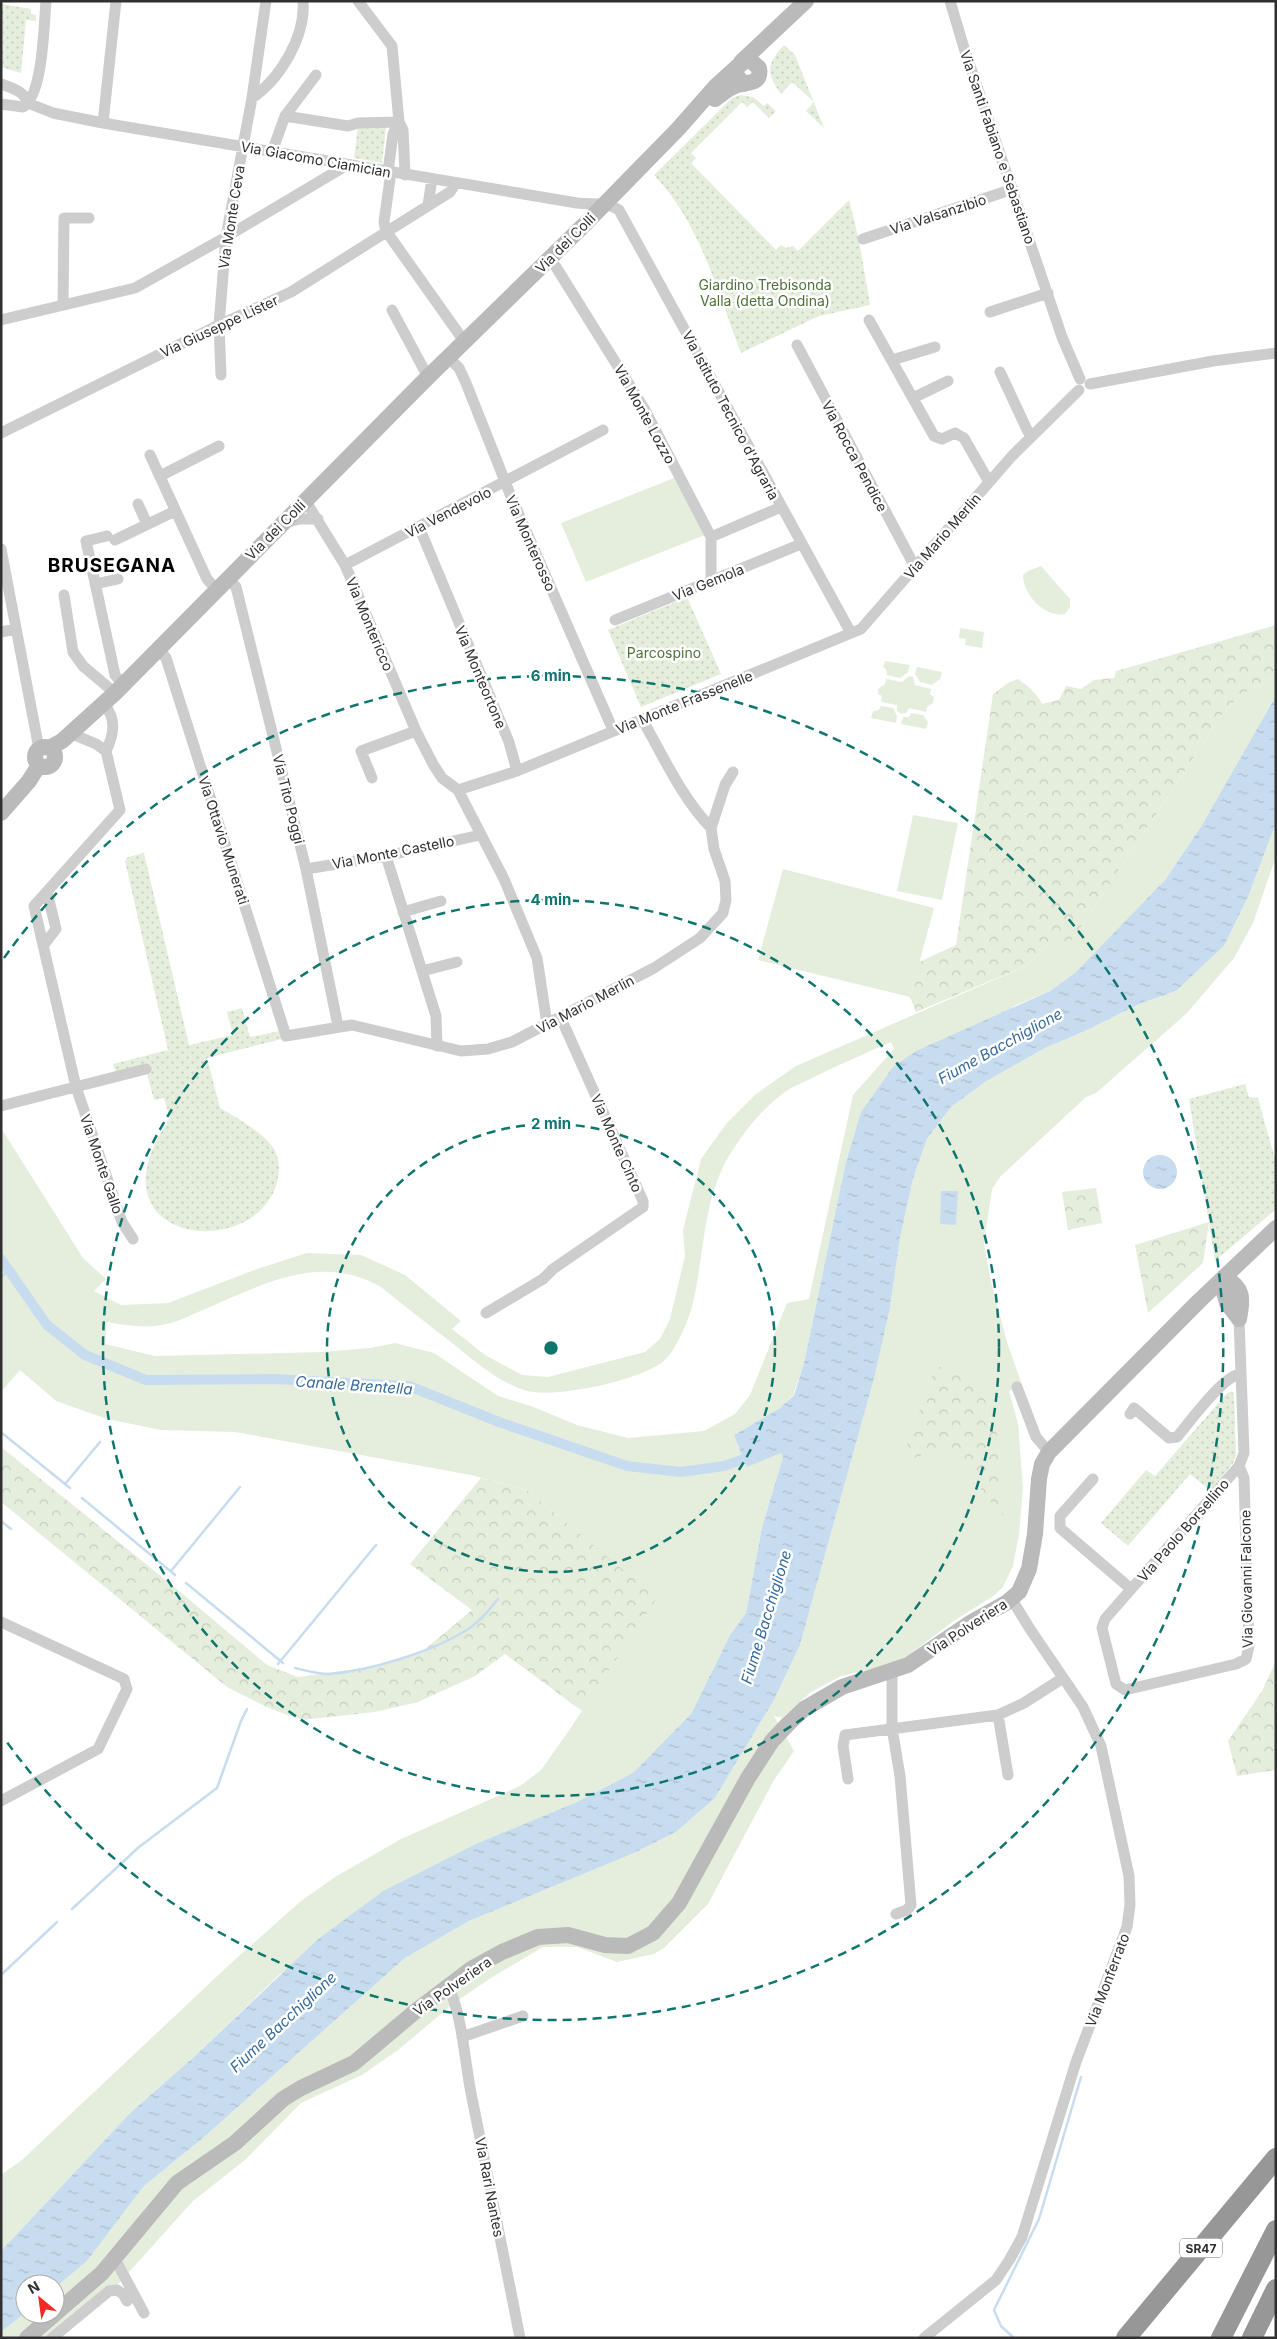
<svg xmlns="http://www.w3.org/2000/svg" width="1277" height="2339" font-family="Inter,sans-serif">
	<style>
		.grass { fill: #e5eedd; fill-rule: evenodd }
		.forest { fill: url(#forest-crowns) }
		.park { fill: url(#park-dots) }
		.water { fill: url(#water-ripples) }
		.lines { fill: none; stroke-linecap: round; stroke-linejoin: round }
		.stream { stroke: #c8dcf0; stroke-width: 2.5 }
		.canal { stroke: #c8dcf0; stroke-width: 10 }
		.street { stroke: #cdcdcd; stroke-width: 11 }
		.secondary { stroke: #bababa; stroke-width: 16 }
		.highway { stroke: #979797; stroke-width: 20 }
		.ring { fill: none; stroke: #0f766e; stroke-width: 2.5; stroke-dasharray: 9 6 }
		.labels { text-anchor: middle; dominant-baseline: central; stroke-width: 5; stroke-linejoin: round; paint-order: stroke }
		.shield { fill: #fff; stroke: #6e6e6e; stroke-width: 1 }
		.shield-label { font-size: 12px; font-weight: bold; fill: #303030 }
		.street-label { font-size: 14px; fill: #303030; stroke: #fff }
		.park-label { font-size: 14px; fill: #4e7139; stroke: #fff }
		.water-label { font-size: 15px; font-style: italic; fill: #366a9b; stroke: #fff }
		.district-label { font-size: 19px; font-weight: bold; letter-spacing: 1px; fill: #000; stroke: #fff }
		.centre { fill: #0f766e; stroke: #fff; stroke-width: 2.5 }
		.ring-label { font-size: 15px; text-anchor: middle; font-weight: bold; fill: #0f766e; stroke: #fff; stroke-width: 5; stroke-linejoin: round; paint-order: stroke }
	</style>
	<defs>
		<pattern id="forest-crowns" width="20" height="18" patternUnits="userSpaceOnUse" patternTransform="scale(1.25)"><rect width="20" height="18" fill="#e5eedd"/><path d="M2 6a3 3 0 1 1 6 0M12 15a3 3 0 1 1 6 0" fill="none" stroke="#c5ccbe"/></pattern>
		<pattern id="park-dots" width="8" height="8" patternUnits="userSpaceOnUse" patternTransform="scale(1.25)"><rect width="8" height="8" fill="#e5eedd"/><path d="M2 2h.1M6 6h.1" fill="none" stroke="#c5ccbe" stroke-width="1.8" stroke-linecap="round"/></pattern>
		<pattern id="water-ripples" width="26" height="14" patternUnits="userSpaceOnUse" patternTransform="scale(1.25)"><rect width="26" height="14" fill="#c8dcf0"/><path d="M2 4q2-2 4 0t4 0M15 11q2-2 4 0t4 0" fill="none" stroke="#acbdce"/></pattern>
	</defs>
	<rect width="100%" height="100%" fill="#fff"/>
	<path class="grass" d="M674 478 705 535 586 582 561 523Z
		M1041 566 1070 599V607L1065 614C1045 618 1023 595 1023 575L1028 571Z
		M960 628 984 632 982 648 965 645 966 639 959 638Z
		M885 661 910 665 908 672 900 678 887 675 886 669 883 667Z
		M917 667 942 672 940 679 932 685 920 682 915 674Z
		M1276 675V696L1269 711 1202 825 1165 880 1133 914 1076 972 1050 991 1014 1006 845 1166 804 1363 793 1395 780 1408 734 1435 781 1453 783 1457 762 1527 746 1613 730 1635 691 1714 633 1774 575 1803 281 1973 195 2056 130 2113 1 2251V2175L23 2159 230 1964 301 1901 335 1877 401 1839 520 1786 541 1770 568 1732 656 1598 527 1490 471 1475 235 1432 161 1430 107 1419 56 1401 20 1370 1 1392V1128L83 1258 106 1279 94 1291 121 1305 168 1303 257 1269 307 1253 361 1255 405 1275 461 1321 452 1329 485 1355 522 1375 548 1377 645 1352 660 1339 670 1319 685 1256 683 1230 701 1159 726 1124 756 1094 796 1066 1026 966 1047 945H1069L1222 715 1239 696ZM891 1042 894 1049 853 1095 809 1299 787 1303 750 1395 735 1414 704 1431 628 1438 577 1425 531 1406 498 1396 434 1353 395 1343 370 1348 322 1352 155 1356 105 1344 107 1322C128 1326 150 1329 171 1323 182 1320 193 1314 203 1310 262 1285 319 1252 381 1287 404 1306 428 1324 452 1343 474 1361 497 1381 524 1390 551 1400 644 1380 665 1360 676 1350 688 1321 692 1307 705 1255 702 1197 732 1151 746 1129 764 1107 785 1092 793 1086 803 1083 812 1078 838 1065 864 1054 891 1042Z
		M909 676 913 677 915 685 931 689 930 694 934 697 933 703 927 707 926 712 909 708 906 713 901 714 897 711V705L881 702 882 696 878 694V689L885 684 886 679 902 682Z
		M881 706 893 708 897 716 896 723 871 718 873 711 879 710Z
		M911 713 923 715 928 722 926 729 901 724 903 717H909Z
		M913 815 958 823 942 900 897 891Z
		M1276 823V856L1253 923 1234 958 1186 1014 1096 1093 1086 1097 1000 1177 992 1189 984 1243 990 1278 1007 1342 1022 1385 1009 1391 1018 1423 1023 1488 1019 1534 1013 1566 1003 1587 992 1597 955 1620 898 1663 841 1676 811 1692 782 1718 774 1716 794 1751 774 1780 708 1904 664 1948 654 1954 617 1962 577 1947H543L494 1976 454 2003 398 2050 362 2075 301 2103 245 2160 193 2201 111 2292 55 2338H1V2332L25 2313 55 2314V2288L87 2261 144 2186 203 2138 405 1958 469 1921 632 1854 676 1832 715 1798 774 1700 800 1645 875 1375 890 1308 900 1238 913 1179 927 1139 951 1107 985 1082 1045 1048 1085 1031 1139 1004 1176 991 1224 946 1248 897Z
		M783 869 934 908 910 997 758 960Z"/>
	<path class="forest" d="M1276 625V675L1239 696 1222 715 1069 945H1047L1026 966 916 1012 910 997 919 962 956 945 993 694 1008 683 1018 679C1028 686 1037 693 1042 704L1059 700 1066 686 1081 689 1094 680 1114 678 1116 671Z
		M1096 1188 1102 1223 1068 1230 1062 1192Z
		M1209 1222 1203 1263 1148 1313 1135 1245Z
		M936 1365 981 1385 997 1435 1003 1519 950 1444 900 1464Z
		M1 1447 172 1585 267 1665 298 1677 371 1667 424 1650 472 1610 410 1564 481 1478 527 1490 657 1598 582 1711 505 1654 475 1676 418 1702 375 1712 302 1720 271 1709 227 1687 1 1502Z
		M1276 1661V1770L1237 1776 1228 1741 1262 1691Z"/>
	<path class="park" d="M1 4 31 9V14L36 15V21L26 20 21 73 1 67Z
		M784 45 795 55 824 128 806 111 814 102 792 82 781 94C766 73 766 65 784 45Z
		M740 95 753 97 764 106 767 103 776 111 769 118 753 102 747 107 742 102 691 153 696 158 691 163 776 250 781 245 786 248 793 246 798 251 849 200 859 240 870 305 819 316 741 353C718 293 700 223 654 175L732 98Z
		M358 126 386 128 382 163 354 158Z
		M687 597 721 674 641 707 608 630Z
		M144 853 189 1045 233 1035 227 1012 242 1008 250 1037 280 1031 282 1039 207 1058 220 1108C237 1118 259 1130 272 1146 280 1157 280 1169 277 1182 256 1264 83 1244 170 1118L164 1098 154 1100 145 1066 116 1073 113 1064 168 1050 125 861 128 857Z
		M1245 1084 1249 1097 1258 1098 1276 1163V1209L1215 1261 1189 1099Z
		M1231 1392 1234 1393 1236 1455 1233 1463 1211 1491 1190 1474 1128 1546 1101 1523 1146 1470 1155 1476 1227 1393Z"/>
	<path class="water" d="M1276 696V823L1248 897 1224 946 1176 991 1139 1004 1085 1031 1045 1048 985 1082 951 1107 927 1139 913 1179 900 1238 890 1308 875 1375 800 1645 774 1700 715 1798 676 1832 632 1854 469 1921 405 1958 203 2138 144 2186 87 2261 55 2288V2284H25V2313L1 2332V2251L130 2113 195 2056 317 1940 383 1891 478 1843 575 1803 633 1773 691 1714 730 1635 746 1613 762 1527 783 1457 781 1453 747 1467 734 1435 780 1408 794 1395 804 1363 845 1166 861 1112 893 1067 916 1051 1050 991 1076 972 1165 880 1202 825Z
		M1143 1172a17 17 0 1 1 34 0a17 17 0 1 1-34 0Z
		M941 1191H958L956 1225 940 1224Z"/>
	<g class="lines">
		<path class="stream" d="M1 1277 8 1271
			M2 1433 70 1488
			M65 1484 100 1442
			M82 1498 175 1575
			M1 1521 11 1529
			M171 1571 240 1487
			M186 1583 283 1663
			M278 1664 376 1545
			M295 1668C307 1671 317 1674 329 1674 369 1671 431 1652 465 1631 479 1623 488 1611 498 1599
			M72 1909 139 1847 217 1788 241 1721 247 1709
			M1 1975 57 1922
			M1014 2338 1001 2326 994 2310 1039 2219 1081 2077"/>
		<path class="canal" d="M1 1259 47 1325 85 1355 146 1380 275 1379 409 1386 499 1422 627 1466 681 1472 724 1466 756 1455"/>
		<path class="street" d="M358 1 392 46 399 122 403 130 405 175
			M950 1 964 48 1062 337 1080 379
			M1 84C12 88 24 91 28 103
			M252 98C280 79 306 36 303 1
			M28 103 53 113 103 123 577 203C593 205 606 201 619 210L851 633
			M1 104 23 107C43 96 44 24 46 1
			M285 116 348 126 358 123 399 122
			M103 123 116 1
			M272 152 285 116 316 75
			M388 172 393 134 399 122
			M391 172 384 222 386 231 464 341
			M428 205 432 179
			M863 239 1013 189
			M549 260 556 267 645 410 711 537V580
			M63 305 64 218H89
			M392 310 428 377
			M990 312 1048 293
			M1 320 135 288 226 237 347 165
			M869 320 934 436 942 439 955 433 964 438 989 482
			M797 345 915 567
			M448 357 459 368 466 383 510 494 613 730
			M892 360 935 347
			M1000 372 1030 436
			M221 375 219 325 226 237 252 98 266 1
			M1090 384 1213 361 1276 353
			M913 398 948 381
			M1 433 219 325 291 292 450 192 456 183
			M150 455 207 579 216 589
			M160 476 219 446
			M305 500 345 565 416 731 433 764 442 778 458 790 504 879 537 958 547 1024
			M138 504 147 524
			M284 523 300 519H318
			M419 527 509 742 517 771
			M107 536 86 541 115 675 123 685
			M711 537 781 507
			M115 540 175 511
			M1 549 39 749
			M345 565 603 430
			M228 578 236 587 306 869 338 1026
			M95 584 118 579
			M64 595 73 652 83 666 115 693
			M615 620 801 544
			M1 632 16 629
			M159 649 166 658 286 1036 352 1025 461 1051 488 1049 512 1042 654 968 700 938 723 913 726 900 725 881 714 849 711 828 725 785 733 772
			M642 719C663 756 682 798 711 828
			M77 736 96 744 106 751C114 735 117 719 104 704
			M106 751 120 810 34 906 76 1087 122 1222 133 1239
			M372 778 361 751 416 731
			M458 790 517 771 861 629 1012 456 1079 390
			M386 856 436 1016 437 1046
			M306 869 386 856 480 835
			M403 912 441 901
			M43 946 56 929 47 892
			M422 971 457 962
			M1 1106 146 1069
			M486 1313 543 1279 553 1269 643 1207V1201L560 1016
			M1239 1319 1244 1453 1239 1466 1244 1478 1249 1646 1246 1659 1236 1664 1125 1690 1116 1684 1102 1628 1105 1619 1239 1466
			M1017 1387 1036 1437 1049 1452
			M1130 1414 1134 1408 1169 1438 1177 1437C1189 1423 1224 1374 1241 1374
			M1093 1479 1060 1516V1528L1131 1589
			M1 1622 124 1679 127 1689 98 1749 1 1801
			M892 1671V1728L900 1776 911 1905 907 1910 896 1914
			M998 1715 1008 1775
			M848 1779 843 1746 845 1735 998 1715 1024 1703 1063 1678
			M448 1985C463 2019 464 2057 471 2093 487 2174 504 2256 520 2338
			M462 2037 523 2016
			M115 2259 144 2313
			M52 2338 109 2291 117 2290 123 2294 127 2301
			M924 2338 996 2280 1010 2259 1022 2237 1076 2062 1127 1927 1130 1905 1129 1876 1101 1746 1083 1707 1030 1629 1011 1598"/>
		<path class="secondary" d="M741 62 806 1
			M715 99C722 94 727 89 735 86 746 81 762 86 759 68L751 61H745L737 67 736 75 744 84
			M35 757a10 10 0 1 1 20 0a10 10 0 1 1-20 0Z
			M49 748 62 741 115 693 428 377 586 223 678 129 715 87 737 67
			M1 813 29 781 39 765
			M1224 1277C1244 1288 1243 1298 1239 1319
			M1221 1280 1227 1303 1239 1319
			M27 2338 102 2273 177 2183 235 2143 283 2099 301 2088 354 2063 417 2010 471 1969 502 1952 538 1937 568 1935 605 1945 628 1946 653 1933 679 1903 748 1778 772 1741 788 1724 804 1709 842 1687 908 1665 970 1623 1006 1603 1019 1592 1029 1569 1035 1534 1039 1479 1042 1464 1049 1452 1199 1301 1276 1228"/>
		<path class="highway" d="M1126 2338 1276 2158
			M1221 2338 1276 2230
			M1252 2338 1276 2289"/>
	</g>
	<g class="ring">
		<circle cx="551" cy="1348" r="224"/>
		<circle cx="551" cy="1348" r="448"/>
		<path d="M4 958A672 672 0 1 1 4 1738"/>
	</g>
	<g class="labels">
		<rect class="shield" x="1180" y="2238.5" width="42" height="19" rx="4"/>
		<g class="shield-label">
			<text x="1201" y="2248">SR47</text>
		</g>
		<g class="street-label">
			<text transform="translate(998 147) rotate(71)">Via Santi Fabiano e Sebastiano</text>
			<text transform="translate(316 159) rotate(10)">Via Giacomo Ciamician</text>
			<text transform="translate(938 214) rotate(-18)">Via Valsanzibio</text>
			<text transform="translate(231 217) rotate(-81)">Via Monte Ceva</text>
			<text transform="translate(565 243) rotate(-45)">Via dei Colli</text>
			<text transform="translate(219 326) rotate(-25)">Via Giuseppe Lister</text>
			<text transform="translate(645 414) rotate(61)">Via Monte Lozzo</text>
			<text transform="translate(731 415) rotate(62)">Via Istituto Tecnico d'Agraria</text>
			<text transform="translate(855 456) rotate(62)">Via Rocca Pendice</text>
			<text transform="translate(448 512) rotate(-27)">Via Vendevolo</text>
			<text transform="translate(275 530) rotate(-45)">Via dei Colli</text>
			<text transform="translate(942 536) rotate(-49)">Via Mario Merlin</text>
			<text transform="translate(531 543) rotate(66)">Via Monterosso</text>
			<text transform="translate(708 582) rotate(-22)">Via Gemola</text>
			<text transform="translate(370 624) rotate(67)">Via Montericco</text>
			<text transform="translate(481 677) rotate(67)">Via Monteortone</text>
			<text transform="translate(684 702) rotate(-22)">Via Monte Frassenelle</text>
			<text transform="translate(289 799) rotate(76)">Via Tito Poggi</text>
			<text transform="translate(224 840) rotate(72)">Via Ottavio Munerati</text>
			<text transform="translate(393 852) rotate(-11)">Via Monte Castello</text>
			<text transform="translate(585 1004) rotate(-28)">Via Mario Merlin</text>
			<text transform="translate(617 1143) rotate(66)">Via Monte Cinto</text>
			<text transform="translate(102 1164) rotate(71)">Via Monte Gallo</text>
			<text transform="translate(1183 1530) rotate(-49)">Via Paolo Borsellino</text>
			<text transform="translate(1246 1579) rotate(-91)">Via Giovanni Falcone</text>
			<text transform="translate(967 1627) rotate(-33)">Via Polveriera</text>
			<text transform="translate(1107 1980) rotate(-69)">Via Monferrato</text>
			<text transform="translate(452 1986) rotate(-35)">Via Polveriera</text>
			<text transform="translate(490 2187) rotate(79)">Via Rari Nantes</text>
		</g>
		<g class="park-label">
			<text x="765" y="284">Giardino Trebisonda<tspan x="765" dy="16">Valla (detta Ondina)</tspan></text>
			<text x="664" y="652">Parcospino</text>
		</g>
		<g class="water-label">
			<text transform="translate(1000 1046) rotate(-29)">Fiume Bacchiglione</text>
			<text transform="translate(354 1385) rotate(4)">Canale Brentella</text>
			<text transform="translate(766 1617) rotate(-73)">Fiume Bacchiglione</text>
			<text transform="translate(283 2022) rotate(-43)">Fiume Bacchiglione</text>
		</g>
		<g class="district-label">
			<text x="112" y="565">BRUSEGANA</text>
		</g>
	</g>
	<circle cx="551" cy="1348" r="8" class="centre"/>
	<g class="ring-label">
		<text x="551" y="681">6 min</text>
		<text x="551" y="905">4 min</text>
		<text x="551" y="1129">2 min</text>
	</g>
	<rect width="1277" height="2339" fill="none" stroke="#303030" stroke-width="5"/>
	<g transform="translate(40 2299) rotate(331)"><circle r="24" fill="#ffffff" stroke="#acacac"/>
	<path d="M0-4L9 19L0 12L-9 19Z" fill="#f52824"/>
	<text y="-8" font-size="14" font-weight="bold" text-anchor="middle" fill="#303030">N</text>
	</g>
</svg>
